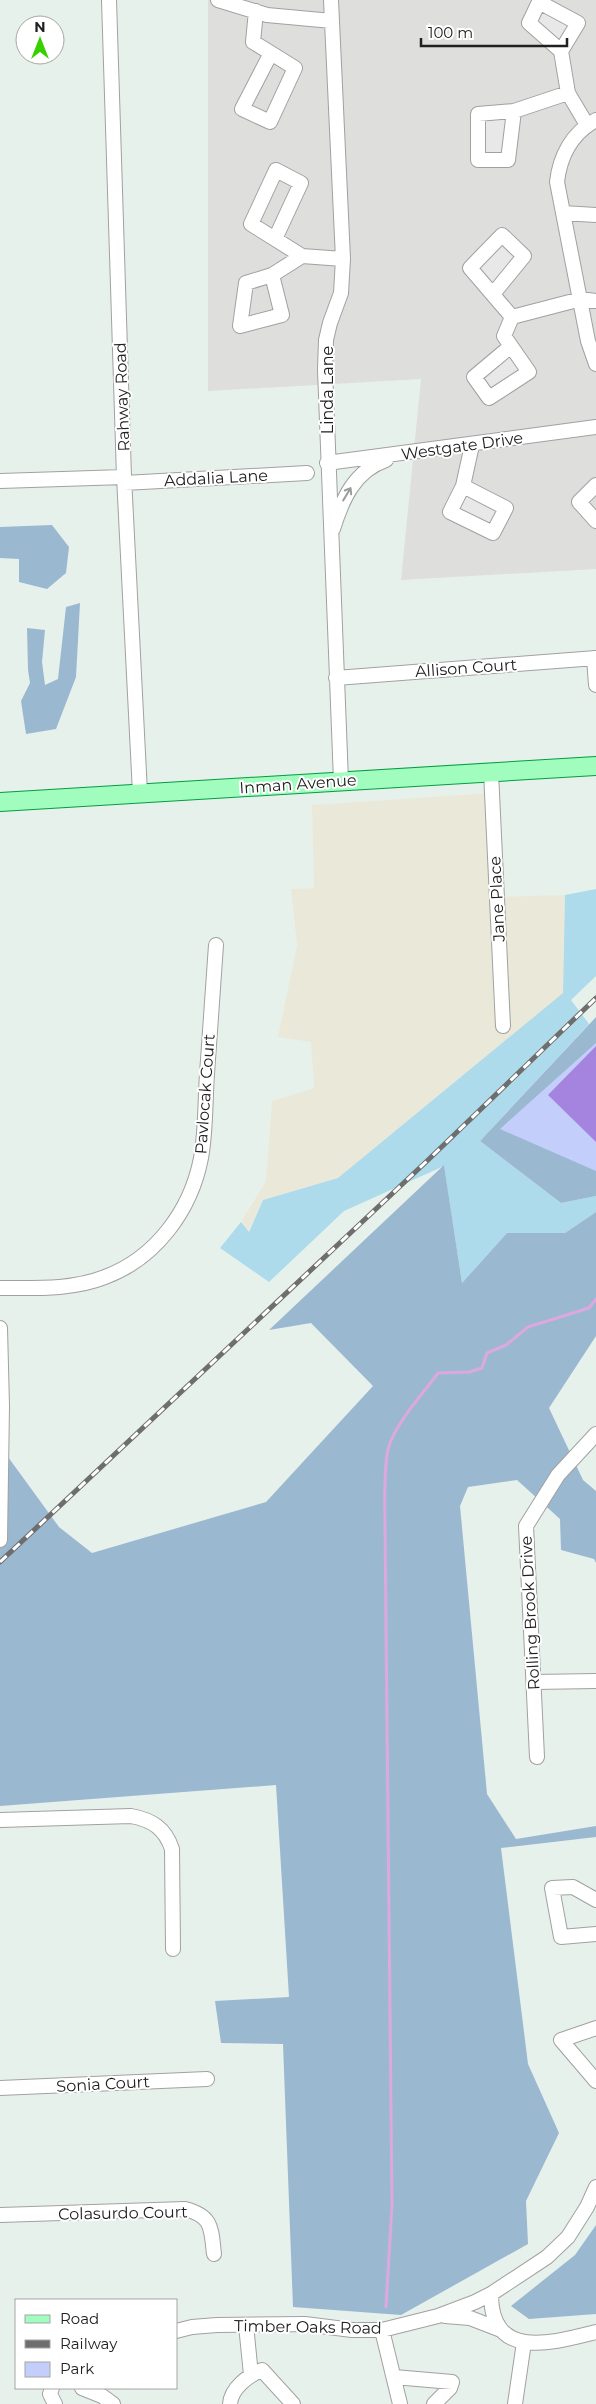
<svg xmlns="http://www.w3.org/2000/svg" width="596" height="2404" font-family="Montserrat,sans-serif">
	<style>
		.residential { fill: #dededd }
		.industrial { fill: #eae9d9 }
		.grass { fill: #addbeb }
		.forest { fill: #9bb8d1 }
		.park { fill: #c4cefa }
		.pitch { fill: #a584e0 }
		.parking { fill: #e8e8e8 }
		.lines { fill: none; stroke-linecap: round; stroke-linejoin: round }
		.stream { stroke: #dda7df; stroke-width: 3 }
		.minor-casing { stroke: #a1a1a1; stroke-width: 16 }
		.major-casing { stroke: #009d41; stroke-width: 20 }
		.minor { stroke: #fff; stroke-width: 14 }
		.major { stroke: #a0fdbd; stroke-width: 18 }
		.rail-casing { stroke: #6e6e6e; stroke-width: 5 }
		.rail { stroke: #fff; stroke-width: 3; stroke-dasharray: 9; stroke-linecap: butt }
		.oneway { stroke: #9b9b9b }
		.labels { text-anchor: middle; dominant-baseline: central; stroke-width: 4; stroke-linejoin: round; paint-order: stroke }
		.street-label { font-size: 16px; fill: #202020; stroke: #fff }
	</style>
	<rect width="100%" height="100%" fill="#e7f1eb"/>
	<path class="residential" d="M208 0H596V569L401 580 421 379 208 391Z"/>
	<path class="industrial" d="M490 793 493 897 565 895 563 993 338 1178 263 1200 248 1232 241 1222 266 1181 272 1101 314 1088 311 1042 278 1037 297 945 291 889 314 888 312 805Z"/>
	<path class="grass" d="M596 889V976L571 1000 589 1024 480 1141 561 1203 596 1196V1212L565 1233H507L462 1283 444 1166 344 1211 269 1282 220 1248 241 1222 249 1232 263 1200 338 1178 563 993 565 895Z"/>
	<path class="forest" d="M52 525 69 547 66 573 47 589 19 582V559L0 558V527Z
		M80 603 76 677 56 729 26 734 21 701 30 683 28 670 27 628 45 630 42 662 45 685 58 679 66 607Z
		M596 1017V1196L561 1203 480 1141Z
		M444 1165 462 1283 507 1233H565L596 1212V1336L549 1408 583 1480 596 1491V1563L594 1559 561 1550 560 1519 517 1480 468 1487 460 1506 487 1794 516 1839 596 1826V1837L501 1848 528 2064 559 2133 526 2201 528 2244 401 2315 293 2307 283 2044 221 2043 215 2001 289 1997 276 1785 0 1806V1446L59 1527 92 1553 266 1502 373 1386 311 1323 269 1330Z
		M596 2225V2314L529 2319 511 2306 575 2255Z"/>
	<path class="park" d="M596 1043V1171L500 1129Z"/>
	<path class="pitch" d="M596 1046V1142L548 1095Z"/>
	<path class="parking" d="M543 5 574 26 564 42 532 24Z
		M484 117H506L503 154H484Z
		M504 244 518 257 492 284 476 269Z
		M509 354 524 371 492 392 480 377Z
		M466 490 499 509 491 526 457 511Z"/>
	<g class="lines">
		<path class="stream" d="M386 2307 392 2205 385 1527C385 1507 383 1460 390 1443 400 1418 422 1395 438 1373L469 1372 482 1368 487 1353 506 1345 528 1327 589 1308 596 1299"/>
		<defs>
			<path id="minor" d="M109 0 124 477 140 793
				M218 0 267 15 332 21
				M331 0 343 259 341 293 330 323 326 340 325 370 341 781
				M256 11 253 42 295 68 270 122 242 109 271 53
				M561 51 578 23 539 2 529 23 561 51 568 93
				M514 111 508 160H478V114L514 111 568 93 587 125
				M596 120C572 133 560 156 557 182L588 341 596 364
				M563 213 596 215
				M275 239 301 183 276 170 251 224 302 256 343 259
				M272 275 246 283 240 326 282 315 272 275 302 256
				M493 294 524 256 502 235 470 268 512 317 581 299 596 301
				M511 346 474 377 489 398 529 372 504 336 512 317
				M327 463 596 427
				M0 481 124 477
				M124 483 307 473
				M596 485 579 502 596 521
				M463 486 506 508 493 533 450 512 463 486 472 445
				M333 529C342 500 354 471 386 460
				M594 658 596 685
				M336 678 596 658
				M491 772 503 1026
				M0 1288C35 1288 72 1290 105 1277 156 1258 191 1210 201 1158 206 1131 205 1101 207 1074 210 1031 213 988 216 945
				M0 1328 2 1406 0 1540
				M534 1682 596 1681
				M537 1757 526 1526 558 1475 596 1434
				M0 1820 131 1816C152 1820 165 1828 172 1849L173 1949
				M596 1900 573 1887 552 1888 561 1937 596 1934
				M596 2028 561 2040 596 2081
				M0 2088 207 2079
				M0 2215 185 2209C213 2216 211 2229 214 2254
				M491 2294C491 2361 552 2343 596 2332
				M445 2316 470 2318 501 2330
				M246 2325 251 2375
				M382 2330 400 2404
				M176 2331 192 2327 217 2325 305 2324 352 2330H382L438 2316 475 2302 491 2294 547 2257 568 2237 587 2207 596 2187
				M394 2377 452 2382 450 2388 434 2404
				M52 2388 50 2394 55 2404
				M82 2388 102 2396 113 2404
				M230 2404C231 2388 249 2375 262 2370L293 2404
				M515 2404 524 2342"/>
			<path id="major" d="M0 802 596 766"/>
		</defs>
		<use href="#minor" class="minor-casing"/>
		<use href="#major" class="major-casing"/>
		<use href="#minor" class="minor"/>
		<use href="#major" class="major"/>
		<defs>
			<path id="rail" d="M0 1562 427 1161 596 998"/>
		</defs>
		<use href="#rail" class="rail-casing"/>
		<use href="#rail" class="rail"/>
	</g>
	<defs><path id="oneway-shaft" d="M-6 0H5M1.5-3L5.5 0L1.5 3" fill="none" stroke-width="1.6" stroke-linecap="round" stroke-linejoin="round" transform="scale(1.25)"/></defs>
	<use class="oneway" href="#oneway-shaft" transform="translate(347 494) rotate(-59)"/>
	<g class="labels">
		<g class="street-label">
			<text transform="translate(327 390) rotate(-90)">Linda Lane</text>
			<text transform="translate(122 397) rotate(-92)">Rahway Road</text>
			<text transform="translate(462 446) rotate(-8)">Westgate Drive</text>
			<text transform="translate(216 478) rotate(-3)">Addalia Lane</text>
			<text transform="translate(466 668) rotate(-4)">Allison Court</text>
			<text transform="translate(298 784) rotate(-4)">Inman Avenue</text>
			<text transform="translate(497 899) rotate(-93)">Jane Place</text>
			<text transform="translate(205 1094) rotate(-86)">Pavlocak Court</text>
			<text transform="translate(530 1613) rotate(-93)">Rolling Brook Drive</text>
			<text transform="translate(103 2084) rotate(-3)">Sonia Court</text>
			<text transform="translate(123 2213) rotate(-1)">Colasurdo Court</text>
			<text transform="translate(308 2327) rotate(1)">Timber Oaks Road</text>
		</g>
	</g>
	<rect x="15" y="2299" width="162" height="90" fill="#ffffff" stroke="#a6a6a6"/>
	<rect x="25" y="2315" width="25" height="8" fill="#a0fdbd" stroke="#a6a6a6"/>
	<text x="60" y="2324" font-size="15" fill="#202020">Road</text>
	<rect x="25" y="2340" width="25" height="8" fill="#6e6e6e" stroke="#a6a6a6"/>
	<text x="60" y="2349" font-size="15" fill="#202020">Railway</text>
	<rect x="25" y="2362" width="25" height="15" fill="#c4cefa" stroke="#a6a6a6"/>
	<text x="60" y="2374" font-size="15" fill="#202020">Park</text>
	<g transform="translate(40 40)"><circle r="24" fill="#ffffff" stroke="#a6a6a6"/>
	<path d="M0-4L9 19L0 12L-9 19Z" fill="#35d100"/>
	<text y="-8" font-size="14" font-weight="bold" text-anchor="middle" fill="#202020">N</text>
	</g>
	<path d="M421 38v8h146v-8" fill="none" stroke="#202020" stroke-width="2.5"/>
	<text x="428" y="38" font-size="15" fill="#202020" stroke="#ffffff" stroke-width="4" paint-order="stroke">100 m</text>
</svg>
